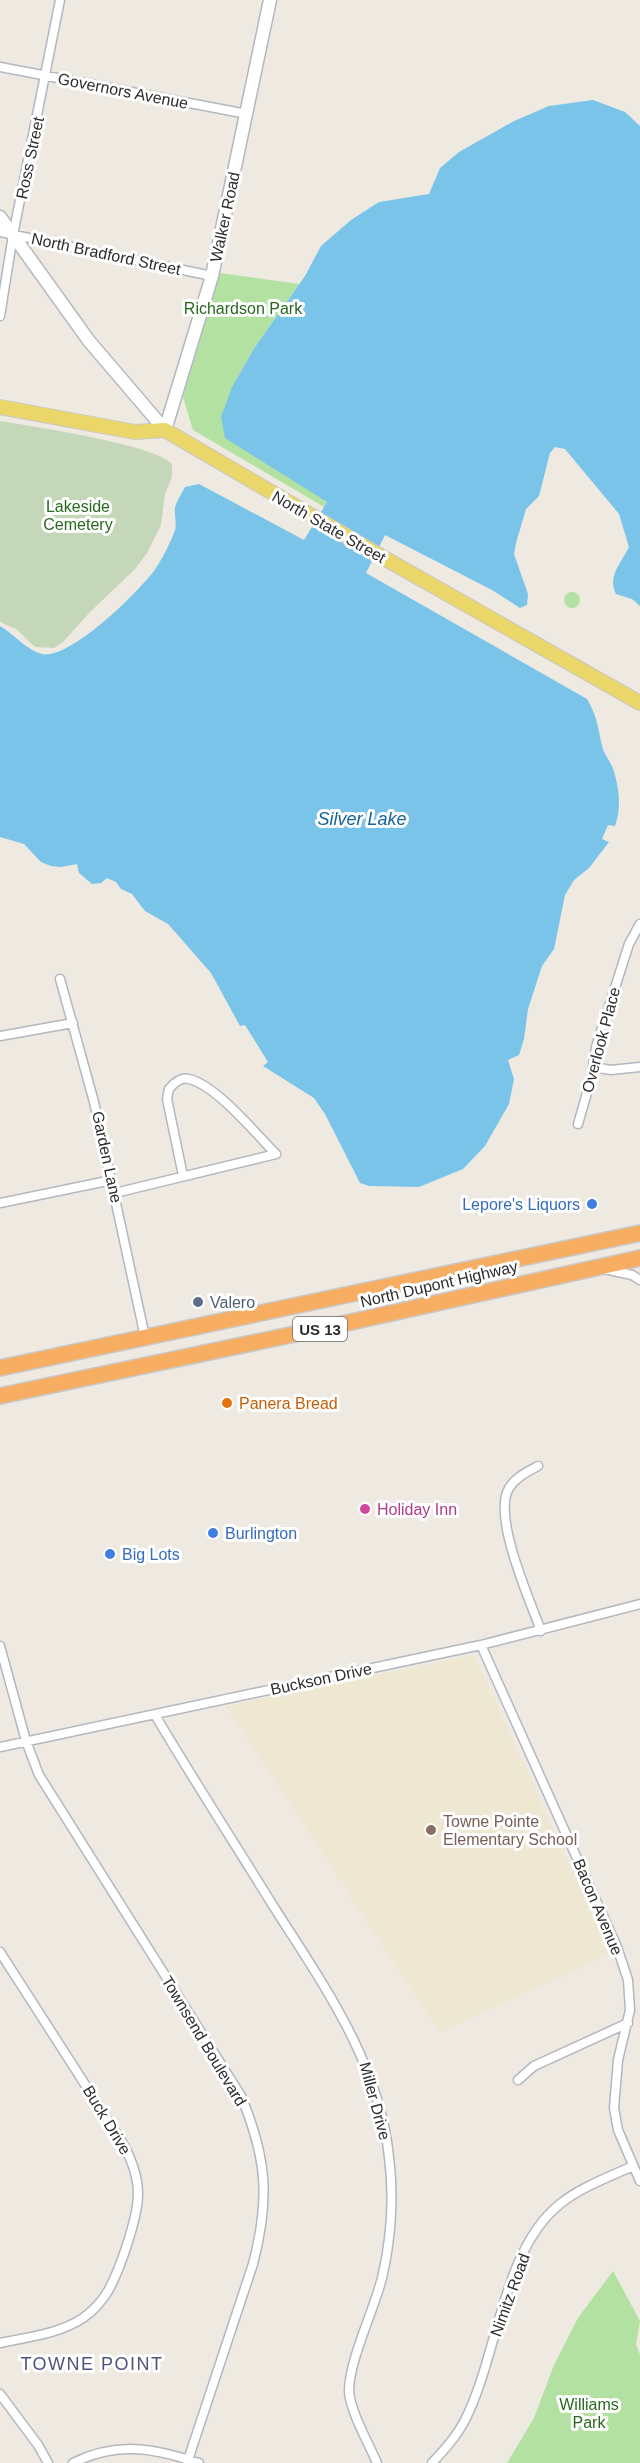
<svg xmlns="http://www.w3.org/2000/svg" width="640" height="2463" font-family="Arial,sans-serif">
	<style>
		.education { fill: #eee7d2 }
		.green { fill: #b2e1a1 }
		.cemetery { fill: #c5d7b9 }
		.water { fill: #7ac4ea }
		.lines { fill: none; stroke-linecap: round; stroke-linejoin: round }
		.street-casing { stroke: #b4b6c0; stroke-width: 11 }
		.secondary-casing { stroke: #b4b6c0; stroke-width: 15 }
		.primary-casing { stroke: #c8c8c8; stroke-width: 16 }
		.highway-casing { stroke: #c8c8c8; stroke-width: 18 }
		.street { stroke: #fff; stroke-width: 8 }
		.secondary { stroke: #fff; stroke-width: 12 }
		.primary { stroke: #ebd669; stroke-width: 14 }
		.highway { stroke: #f7ae63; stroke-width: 15 }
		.shop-dot { fill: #3f7fe0; stroke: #fff; stroke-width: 2 }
		.service-dot { fill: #5c6f8a; stroke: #fff; stroke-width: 2 }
		.food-dot { fill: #e8710a; stroke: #fff; stroke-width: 2 }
		.hotel-dot { fill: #d1479c; stroke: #fff; stroke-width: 2 }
		.education-dot { fill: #8d6e63; stroke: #fff; stroke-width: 2 }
		.labels { text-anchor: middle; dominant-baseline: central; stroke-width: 6; stroke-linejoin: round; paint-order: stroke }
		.shield { fill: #fff; stroke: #6c6c6c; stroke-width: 1.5 }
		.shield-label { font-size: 15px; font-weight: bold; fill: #2d2d2d }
		.street-label { font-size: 16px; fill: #2d2d2d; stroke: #fff }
		.park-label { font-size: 16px; fill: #29691f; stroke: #fff }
		.shop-label { font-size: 16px; fill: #366cbe; stroke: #fff; text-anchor: start }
		.service-label { font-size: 16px; fill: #4e5e75; stroke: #fff; text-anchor: start }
		.food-label { font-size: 16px; fill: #c56008; stroke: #fff; text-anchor: start }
		.hotel-label { font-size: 16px; fill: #b23c85; stroke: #fff; text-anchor: start }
		.education-label { font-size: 16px; fill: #785e54; stroke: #fff; text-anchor: start }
		.water-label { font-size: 18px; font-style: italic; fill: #14639b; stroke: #fff }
		.neighbourhood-label { font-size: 18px; letter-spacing: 1.5px; fill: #4f547d; stroke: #fff }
	</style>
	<rect width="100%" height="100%" fill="#eee9e1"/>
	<path class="education" d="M474 1655 610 1954 440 2032 226 1706Z"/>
	<path class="green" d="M220 273 299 284 255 347 232 387 327 502 324 507 193 430 183 397Z
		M564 600a8 8 0 1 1 16 0a8 8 0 1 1-16 0Z
		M613 2271 640 2321 636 2344 640 2355V2463H507L534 2418 554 2365 578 2318Z"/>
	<path class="cemetery" d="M0 421C30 426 157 445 172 464V477L165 494 161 525 147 553 135 569 89 613 63 642 54 648 35 647 16 629 0 622Z"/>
	<path class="water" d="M593 100 625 112 640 126V606L632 599 616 594C607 577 621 563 629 547L619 514 565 449 555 447 550 453 539 496 526 509 516 543 514 554 528 594 527 605 520 608 492 590 385 535 366 573 587 699C599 720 597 727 603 749 605 755 609 760 612 766 619 785 622 807 615 826L608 825 602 839 609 842 589 868 574 880 565 895 554 949 542 966 528 1009 524 1039 519 1055 508 1060 514 1079 509 1104 485 1146 463 1169 419 1187 369 1186 360 1183 325 1114 314 1098 263 1066 268 1062 245 1025 240 1026 211 973 176 933 168 924 145 911 132 894 121 889 116 882 107 878 101 883 92 884 79 873 77 864 61 867 51 866 41 862 24 844 0 837V626C14 634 26 650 42 654 70 660 137 593 154 571 160 563 172 540 175 530 177 523 174 515 175 507 177 501 182 493 185 487L199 484 304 540 327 502 225 438 221 417 232 387 255 347 305 276 321 246 351 220 379 202 429 194 440 168 459 152 514 121 549 106Z"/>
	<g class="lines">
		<defs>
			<path id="street" d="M0 67 247 114
				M0 232 212 276
				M0 316 13 235 60 0
				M60 979 94 1102 145 1337
				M0 1036 73 1023
				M593 1067 611 1070 640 1067
				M578 1124 591 1079 596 1047 629 944 640 924
				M183 1176 167 1099 169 1089C174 1083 181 1077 189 1079 216 1085 256 1134 276 1154
				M115 1193 276 1154
				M0 1203 112 1180
				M604 1269 632 1275 640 1280
				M538 1466C527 1472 516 1477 509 1488 492 1517 530 1600 541 1631
				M481 1645 617 1947 628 1980 630 2010 618 2060 614 2108 618 2130 640 2181
				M0 1646 26 1741 39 1775 241 2096C267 2158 270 2199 253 2264L187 2463
				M155 1715C193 1779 233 1841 272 1904 322 1983 379 2061 389 2157 394 2196 391 2240 382 2278 374 2310 349 2361 349 2391 350 2411 369 2444 377 2463
				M0 1747 481 1645 640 1604
				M0 1952 122 2142C131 2158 138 2175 138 2194 138 2217 120 2270 108 2291 102 2301 93 2311 83 2318 59 2334 28 2337 0 2343
				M518 2080 534 2066 628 2023
				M0 2394 38 2445 48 2463
				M73 2463C117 2441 154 2448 199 2463
				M432 2463C444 2450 457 2436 465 2420 498 2356 502 2250 560 2204 581 2187 609 2177 633 2166"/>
			<path id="secondary" d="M0 217 89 341 165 430
				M165 430 212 276 270 0"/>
			<path id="primary" d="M0 407 135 432 165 430 377 554 640 703"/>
			<path id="highway" d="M0 1368 640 1233
				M0 1396 333 1326 640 1258"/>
		</defs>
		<use href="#street" class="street-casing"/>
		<use href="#secondary" class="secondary-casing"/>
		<use href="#primary" class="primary-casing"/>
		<use href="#highway" class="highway-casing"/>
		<use href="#street" class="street"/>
		<use href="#secondary" class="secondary"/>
		<use href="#primary" class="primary"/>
		<use href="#highway" class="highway"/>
	</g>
	<g class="shop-dot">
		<circle cx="592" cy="1204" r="6"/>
		<circle cx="213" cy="1533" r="6"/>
		<circle cx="110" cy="1554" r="6"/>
	</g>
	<circle class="service-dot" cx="198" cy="1302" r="6"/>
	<circle class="food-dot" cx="227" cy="1403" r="6"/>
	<circle class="hotel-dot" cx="365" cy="1509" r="6"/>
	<circle class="education-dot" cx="431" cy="1830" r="6"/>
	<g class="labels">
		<rect class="shield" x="293" y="1317" width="54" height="24" rx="4.5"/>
		<g class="shield-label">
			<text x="320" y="1329">US 13</text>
		</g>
		<g class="street-label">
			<text transform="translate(123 91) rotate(11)">Governors Avenue</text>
			<text transform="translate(30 158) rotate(-78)">Ross Street</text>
			<text transform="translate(225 217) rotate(-78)">Walker Road</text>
			<text transform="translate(106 254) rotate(12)">North Bradford Street</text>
			<text transform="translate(329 527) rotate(30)">North State Street</text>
			<text transform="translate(601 1040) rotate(-75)">Overlook Place</text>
			<text transform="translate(107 1157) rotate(78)">Garden Lane</text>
			<text transform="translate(439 1284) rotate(-13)">North Dupont Highway</text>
			<text transform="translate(321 1679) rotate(-12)">Buckson Drive</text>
			<text transform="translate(598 1907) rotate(67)">Bacon Avenue</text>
			<text transform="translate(204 2041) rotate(59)">Townsend Boulevard</text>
			<text transform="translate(375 2101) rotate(75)">Miller Drive</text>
			<text transform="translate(107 2120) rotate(59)">Buck Drive</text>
			<text transform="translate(510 2295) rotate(-70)">Nimitz Road</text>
		</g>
		<g class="park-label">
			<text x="243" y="308">Richardson Park</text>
			<text x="78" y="506">Lakeside<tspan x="78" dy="18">Cemetery</tspan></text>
			<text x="589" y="2404">Williams<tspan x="589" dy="18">Park</tspan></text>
		</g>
		<g class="shop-label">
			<text x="580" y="1204" text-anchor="end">Lepore's Liquors</text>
			<text x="225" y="1533">Burlington</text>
			<text x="122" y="1554">Big Lots</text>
		</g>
		<g class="service-label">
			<text x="210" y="1302">Valero</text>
		</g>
		<g class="food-label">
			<text x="239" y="1403">Panera Bread</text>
		</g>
		<g class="hotel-label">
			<text x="377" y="1509">Holiday Inn</text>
		</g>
		<g class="education-label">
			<text x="443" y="1821">Towne Pointe<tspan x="443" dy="18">Elementary School</tspan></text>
		</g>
		<g class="water-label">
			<text x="362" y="819">Silver Lake</text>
		</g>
		<g class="neighbourhood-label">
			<text x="92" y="2364">TOWNE POINT</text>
		</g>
	</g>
</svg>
